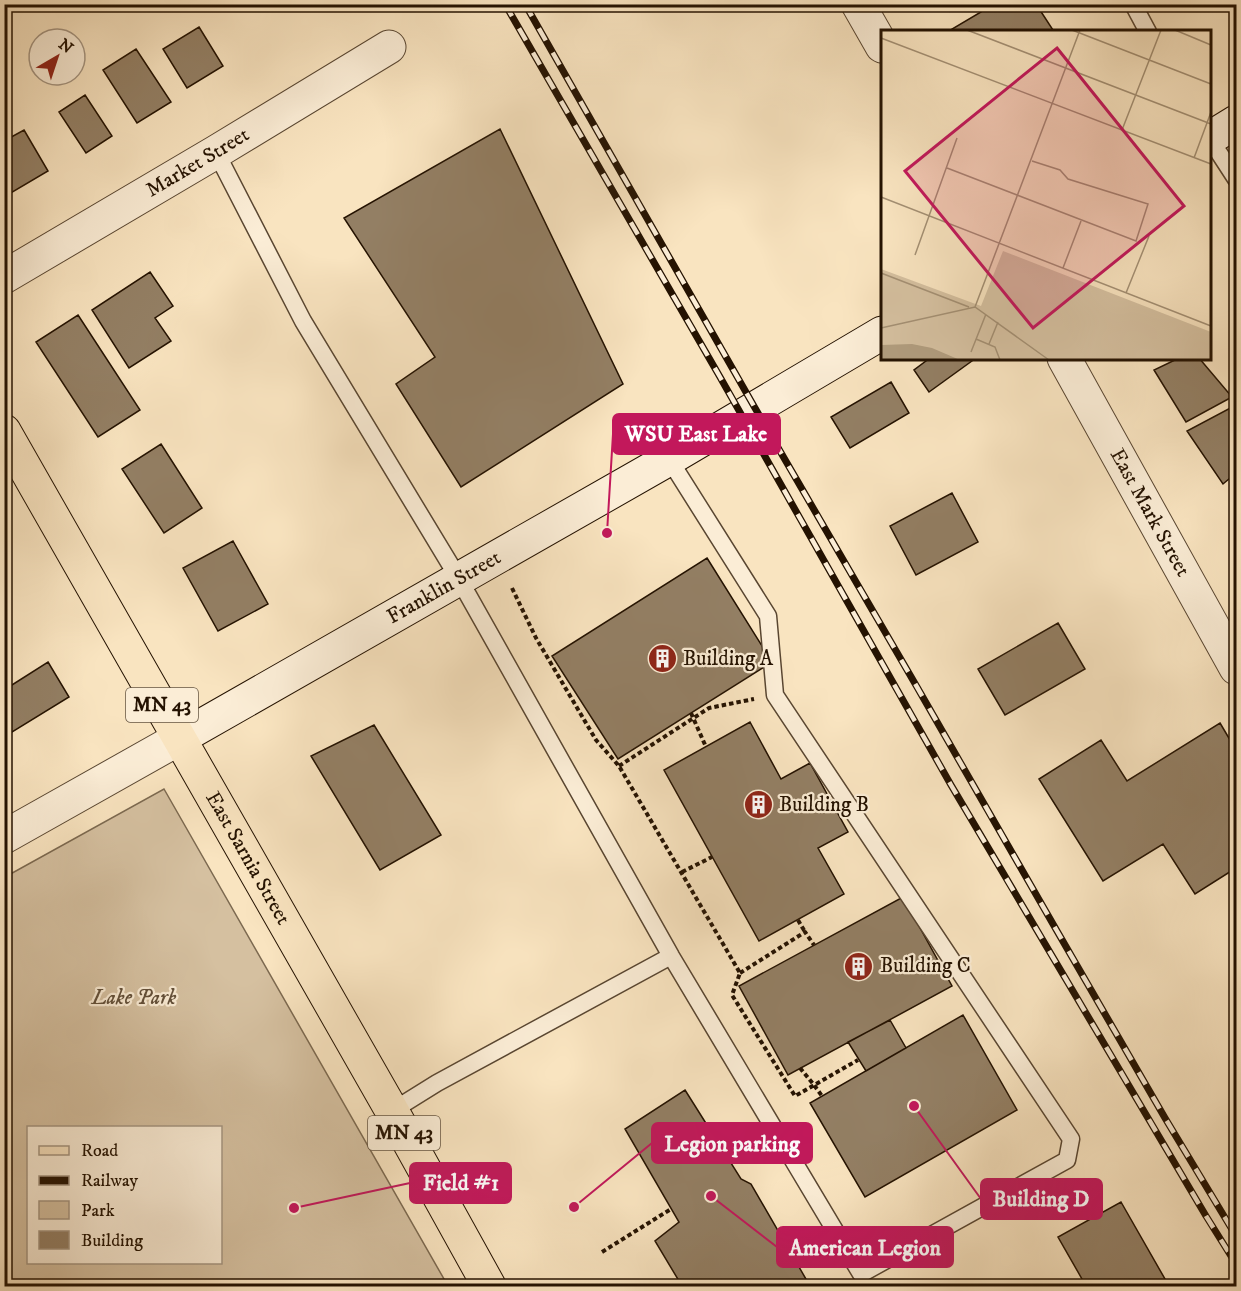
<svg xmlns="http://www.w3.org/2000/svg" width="1241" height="1291" font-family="'IM FELL DW Pica',serif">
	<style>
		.green { fill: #d5c0a0; stroke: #7c6950; stroke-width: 1.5; fill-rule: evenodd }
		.building { fill: #937f64; stroke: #241201; stroke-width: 1.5 }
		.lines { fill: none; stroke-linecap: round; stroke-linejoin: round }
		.lane-casing { stroke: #594631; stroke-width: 19 }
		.street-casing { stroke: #594631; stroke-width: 35 }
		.secondary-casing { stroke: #241201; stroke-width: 35 }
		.primary-casing { stroke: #241201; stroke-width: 35 }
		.path { stroke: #241201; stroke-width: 4; stroke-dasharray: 4.5 3; stroke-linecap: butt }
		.lane { stroke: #fbedd6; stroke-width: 16 }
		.street { stroke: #fbedd6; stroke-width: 33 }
		.secondary { stroke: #fbedd6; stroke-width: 33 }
		.primary { stroke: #f9e4c0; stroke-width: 33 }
		.rail-casing { stroke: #241201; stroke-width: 7 }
		.rail { stroke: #fbedd6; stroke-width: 4.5; stroke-dasharray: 14; stroke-linecap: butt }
		.labels { text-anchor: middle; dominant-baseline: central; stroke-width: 4.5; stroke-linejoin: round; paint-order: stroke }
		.shield { fill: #fbedd6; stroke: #645441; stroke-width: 1.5 }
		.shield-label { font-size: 20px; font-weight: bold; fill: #241201 }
		.street-label { font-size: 21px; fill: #241201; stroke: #fbedd6 }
		.poi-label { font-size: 21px; fill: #241201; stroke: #fbedd6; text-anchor: start }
		.park-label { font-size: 21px; font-style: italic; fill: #624f39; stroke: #fbedd6 }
		.inset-road { fill: none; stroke: #a49074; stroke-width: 1.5 }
		.view { fill: #c2185b; fill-opacity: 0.15; stroke: #c2185b; stroke-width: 3 }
		.inset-edge { fill: none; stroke: #241201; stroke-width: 3 }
		.leader { fill: none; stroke: #c2185b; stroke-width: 2 }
		.callout-dot { fill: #c2185b; stroke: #fbedd6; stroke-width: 2 }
		.callout { fill: #c2185b; stroke: #c2185b; stroke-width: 2 }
		.callout-label { font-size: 22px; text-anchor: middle; font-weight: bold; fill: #fff }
	</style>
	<rect width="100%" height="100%" fill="#f9e4c0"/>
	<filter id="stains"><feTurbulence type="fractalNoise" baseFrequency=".00333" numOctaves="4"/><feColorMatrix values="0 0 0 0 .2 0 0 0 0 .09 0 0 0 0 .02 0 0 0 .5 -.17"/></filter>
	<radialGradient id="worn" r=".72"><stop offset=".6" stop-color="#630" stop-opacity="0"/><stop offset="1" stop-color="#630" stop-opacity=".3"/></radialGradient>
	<path class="green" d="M164 789 448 1286H5V877ZM28 1128H220V1262H28Z"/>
	<path class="building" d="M949 4H961L950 11Z
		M1036 4 1053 30 1050 32H953L952 29 981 12 976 4Z
		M199 27 223 66 187 88 163 49Z
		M136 49 171 102 137 123 103 70Z
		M85 95 112 136 86 153 59 112Z
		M500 129 623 384 461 487 396 384 435 357 344 218Z
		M24 130 48 171 4 197V141Z
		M150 272 173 306 155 318 171 341 129 368 92 310Z
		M78 315 140 410 98 437 36 342Z
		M930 358H976L929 392 914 370Z
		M1179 358H1199L1232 397 1186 422 1154 370Z
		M891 382 909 413 850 448 831 417Z
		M1236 405V473L1223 484 1187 431Z
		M161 444 202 508 164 533 122 469Z
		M952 493 978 542 916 575 890 526Z
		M233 541 268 604 218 631 183 568Z
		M707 558 772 662 618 759 552 656Z
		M1058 623 1085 669 1005 715 978 669Z
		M48 662 69 697 4 737V690Z
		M750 722 781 779 810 763 848 832 818 848 844 894 759 941 664 770Z
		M1220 723 1236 750V868L1195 894 1163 844 1103 881 1039 779 1101 740 1127 781Z
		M374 725 441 835 380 870 311 756Z
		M903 897 952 986 788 1075 739 986Z
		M963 1015 1017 1110 865 1197 810 1103Z
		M890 1020 906 1048 866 1071 848 1042Z
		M685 1090 741 1179 751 1184 810 1286H682L655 1241 679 1222 625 1129Z
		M1121 1202 1169 1286H1086L1058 1237Z"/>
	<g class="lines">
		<defs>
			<path id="lane" d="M1133 4 1148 32
				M1210 139 1236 179
				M216 152 303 321 459 579 671 956 861 1274 1067 1160 1071 1139 775 695 768 616 669 459
				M392 1111 437 1083 671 956"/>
			<g id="street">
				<path d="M858 4 882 46"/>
				<path id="s1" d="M4 277 216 152 389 47"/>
				<path id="s2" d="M1064 358 1236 668"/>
				<path d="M4 837 180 738"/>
			</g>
			<g id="secondary">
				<path d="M1210 138 1236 122"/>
				<path id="s3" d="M180 738 669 459 882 333"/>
			</g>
			<g id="primary">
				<path id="s4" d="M4 431 392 1111 489 1286"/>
			</g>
		</defs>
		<use href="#lane" class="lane-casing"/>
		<use href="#street" class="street-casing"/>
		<use href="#secondary" class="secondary-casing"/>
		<use href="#primary" class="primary-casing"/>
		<path class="path" d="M512 588 536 638 596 740 619 766 740 973 732 995 795 1096 858 1060
			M691 713 706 747
			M619 766 709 708 754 699
			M682 872 712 857
			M798 920 805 932
			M740 973 805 932 814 945
			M800 1068 814 1085 822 1096
			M602 1252 671 1209"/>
		<use href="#lane" class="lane"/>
		<use href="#street" class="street"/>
		<use href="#secondary" class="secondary"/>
		<use href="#primary" class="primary"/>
		<defs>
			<path id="rail" d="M505 4 720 377 951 785 1206 1216 1236 1264
				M525 4 755 408 917 687 1057 931 1165 1118 1236 1236"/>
		</defs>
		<use href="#rail" class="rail-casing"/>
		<use href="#rail" class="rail"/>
	</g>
	<defs>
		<symbol id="building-disc" viewBox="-11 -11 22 22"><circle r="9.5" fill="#8f2418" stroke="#fbedd6"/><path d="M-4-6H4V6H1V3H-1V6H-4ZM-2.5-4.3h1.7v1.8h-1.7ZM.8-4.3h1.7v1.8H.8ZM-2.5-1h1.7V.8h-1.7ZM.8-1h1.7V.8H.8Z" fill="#fff"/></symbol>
	</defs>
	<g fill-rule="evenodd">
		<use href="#building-disc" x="646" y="642" width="33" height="33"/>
		<use href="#building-disc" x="742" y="788" width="33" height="33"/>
		<use href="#building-disc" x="842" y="950" width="33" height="33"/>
	</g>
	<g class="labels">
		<g class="shield">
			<rect x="126" y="688" width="72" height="34" rx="4.5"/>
			<rect x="368" y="1116" width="72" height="34" rx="4.5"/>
		</g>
		<g class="shield-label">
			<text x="162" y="705">MN 43</text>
			<text x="404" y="1133">MN 43</text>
		</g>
		<g class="street-label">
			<text stroke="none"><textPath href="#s1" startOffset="225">Market Street</textPath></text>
			<text stroke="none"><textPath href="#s2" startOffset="177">East Mark Street</textPath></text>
			<text stroke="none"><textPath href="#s3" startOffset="304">Franklin Street</textPath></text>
			<text stroke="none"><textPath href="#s4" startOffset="492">East Sarnia Street</textPath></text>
		</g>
		<g class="poi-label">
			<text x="683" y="659">Building A</text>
			<text x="779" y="805">Building B</text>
			<text x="880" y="966">Building C</text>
		</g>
		<g class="park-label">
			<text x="134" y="998">Lake Park</text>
		</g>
	</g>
	<g transform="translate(881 30)">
		<rect width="330" height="330" fill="#f9e4c0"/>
		<path d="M122 221 330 302V330H0V239L100 276Z" fill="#d5c0a0"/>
		<path d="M31 314 51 318 79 330H0V315Z" fill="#b19d7f"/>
		<path class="inset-road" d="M86 0 330 94M191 0 330 54M294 0 330 15M0 8 330 134M241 100 280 0M313 128 330 82M66 138 255 211 267 174 187 149 179 140 151 131M0 167 330 296M34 225 76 108M182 238 200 191M0 243 88 277M245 263 268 206M94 277 199 0M0 298 94 277 168 330M95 309 114 317 119 330M108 314 117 292M90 322 105 284"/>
		<path class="view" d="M176 18 303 176 152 298 24 141Z"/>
		<rect width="330" height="330" class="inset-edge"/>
	</g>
	<path class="leader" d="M607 533L613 434M574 1207L652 1143M294 1208L410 1183M914 1106L981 1199M711 1196L777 1247"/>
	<g class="callout-dot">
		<circle cx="607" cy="533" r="6"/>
		<circle cx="574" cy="1207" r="6"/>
		<circle cx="294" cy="1208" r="6"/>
		<circle cx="914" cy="1106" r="6"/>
		<circle cx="711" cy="1196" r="6"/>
	</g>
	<g class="callout">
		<rect x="613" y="414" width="167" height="40" rx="6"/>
		<rect x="652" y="1123" width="160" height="40" rx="6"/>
		<rect x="410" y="1163" width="101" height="40" rx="6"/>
		<rect x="981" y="1179" width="121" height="40" rx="6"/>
		<rect x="777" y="1227" width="176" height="40" rx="6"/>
	</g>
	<g class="callout-label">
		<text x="696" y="441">WSU East Lake</text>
		<text x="732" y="1151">Legion parking</text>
		<text x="461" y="1190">Field #1</text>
		<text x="1041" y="1206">Building D</text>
		<text x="865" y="1255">American Legion</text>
	</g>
	<rect width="1241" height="1291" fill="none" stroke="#f9e4c0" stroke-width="24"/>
	<rect x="6" y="6" width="1229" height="1279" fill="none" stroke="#241201" stroke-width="3"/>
	<rect x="12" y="12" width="1217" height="1267" fill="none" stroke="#241201" stroke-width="1.5"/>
	<rect x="27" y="1126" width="195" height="138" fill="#fbedd6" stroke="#a59581" stroke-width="1.5"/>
	<rect x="39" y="1146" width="30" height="9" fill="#f9e4c0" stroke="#a59581" stroke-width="1.5"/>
	<text x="81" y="1156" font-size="18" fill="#241201">Road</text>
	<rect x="39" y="1176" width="30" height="9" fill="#241201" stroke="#a59581" stroke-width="1.5"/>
	<text x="81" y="1186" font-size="18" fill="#241201">Railway</text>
	<rect x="39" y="1201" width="30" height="18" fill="#d5c0a0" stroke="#a59581" stroke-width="1.5"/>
	<text x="81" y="1216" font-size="18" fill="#241201">Park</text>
	<rect x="39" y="1231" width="30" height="18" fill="#937f64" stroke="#a59581" stroke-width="1.5"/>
	<text x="81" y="1246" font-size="18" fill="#241201">Building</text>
	<g transform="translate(57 57) rotate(39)"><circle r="28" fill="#fbedd6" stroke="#a59581" stroke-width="1.5"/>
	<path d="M0-4.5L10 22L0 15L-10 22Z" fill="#8f2418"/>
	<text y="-9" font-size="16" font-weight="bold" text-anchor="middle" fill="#241201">N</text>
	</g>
	<rect width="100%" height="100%" filter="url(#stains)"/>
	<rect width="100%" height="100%" fill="url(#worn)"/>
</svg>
